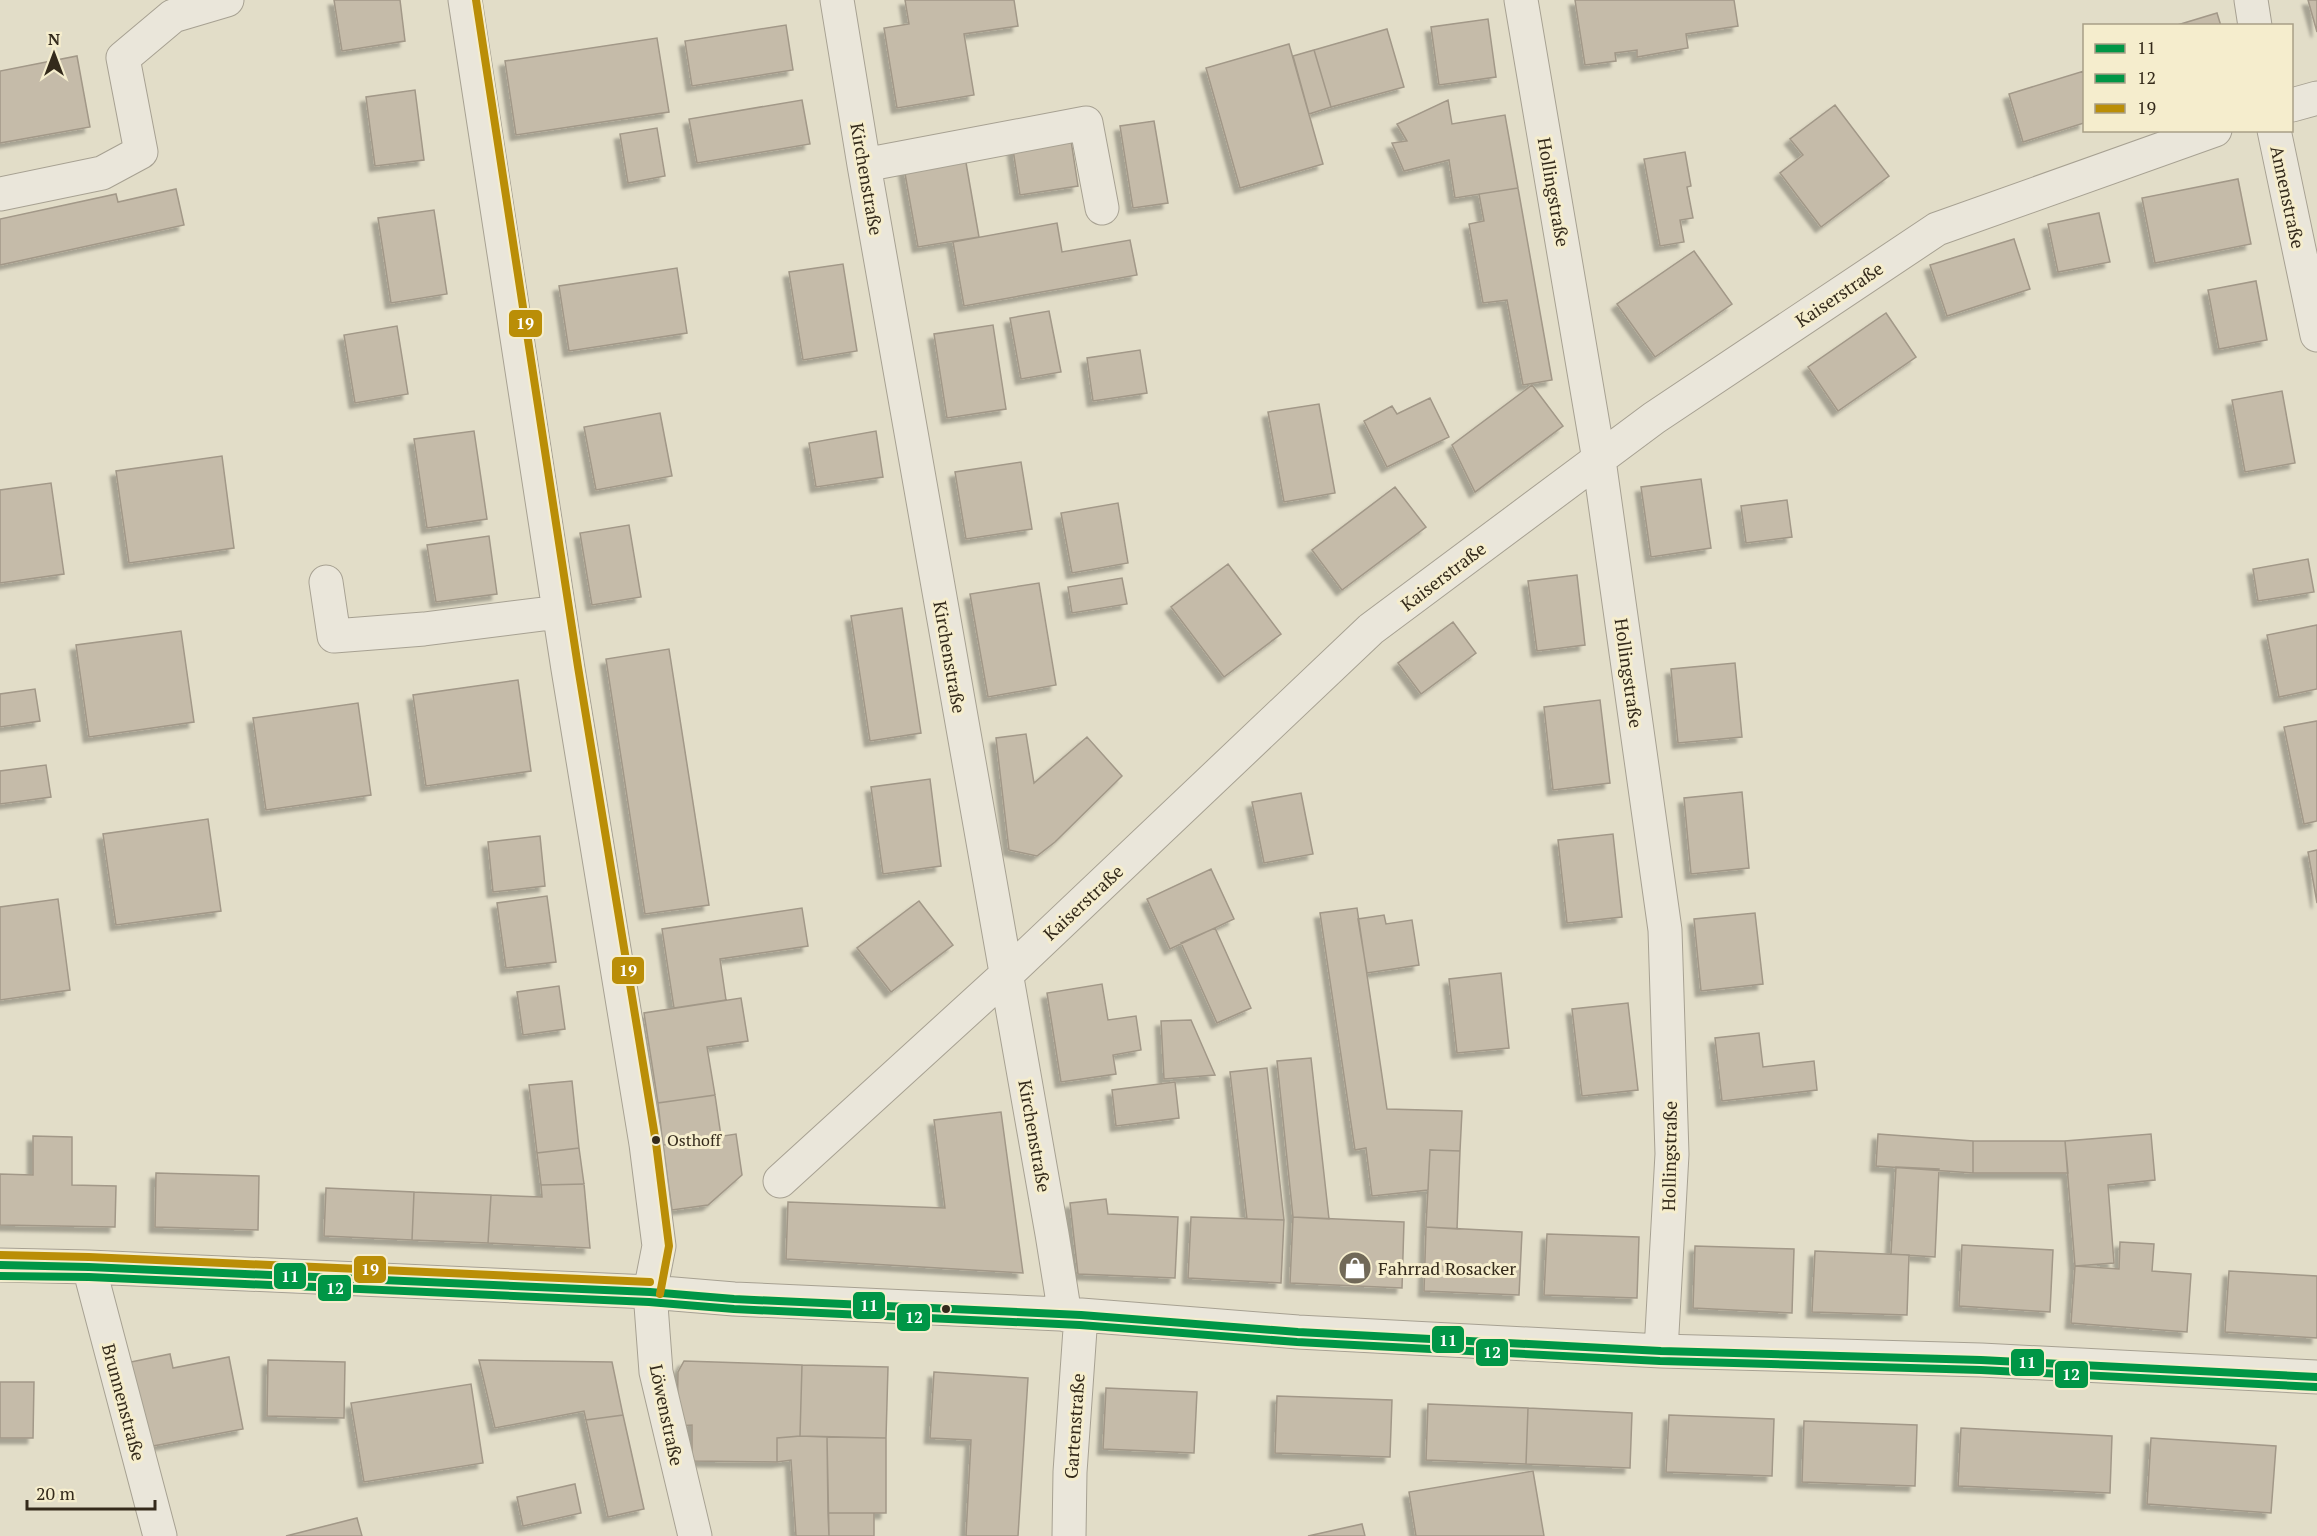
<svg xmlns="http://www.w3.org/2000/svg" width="2317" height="1536" font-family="'PT Serif',serif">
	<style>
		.building { fill: #c5bba9; stroke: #a29888; stroke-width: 1.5; filter: url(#shadow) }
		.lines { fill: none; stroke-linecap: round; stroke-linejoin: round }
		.minor-casing { stroke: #a7a192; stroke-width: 35 }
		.minor { stroke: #eae6da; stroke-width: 33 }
		.bus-1-casing { stroke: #f5edcd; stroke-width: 12 }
		.bus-2-casing { stroke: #f5edcd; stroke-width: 12 }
		.bus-3-casing { stroke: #f5edcd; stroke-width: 12 }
		.bus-1 { stroke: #009646; stroke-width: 8 }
		.bus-2 { stroke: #009646; stroke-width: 8 }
		.bus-3 { stroke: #ba8e07; stroke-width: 8 }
		.bus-dot { fill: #342a1b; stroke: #f5edcd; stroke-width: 2 }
		.labels { text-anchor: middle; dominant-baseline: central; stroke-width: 6; stroke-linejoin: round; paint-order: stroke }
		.bus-label { font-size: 16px; fill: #342a1b; stroke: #f5edcd; text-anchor: start }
		.street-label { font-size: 18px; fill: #342a1b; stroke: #f5edcd }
		.poi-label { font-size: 18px; fill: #342a1b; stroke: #f5edcd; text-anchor: start }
		.line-badge { stroke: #f5edcd; stroke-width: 2 }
		.badge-label { font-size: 16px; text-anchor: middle; font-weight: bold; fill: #fff }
	</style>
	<defs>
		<filter id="shadow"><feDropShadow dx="-5.5" dy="5.5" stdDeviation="1.5" flood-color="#0004"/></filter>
	</defs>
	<rect width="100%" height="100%" fill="#e2ddc8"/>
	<path class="building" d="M334 0H400L405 41 342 51Z
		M905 0H1014L1018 26 964 34 974 95 897 108 884 28 909 24Z
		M1575 0H1734L1738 26 1686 34 1688 48 1637 57V50L1615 53 1616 61 1585 65Z
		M2308 0H2317V32Z
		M2217 13 2221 26H2174Z
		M1488 19 1496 77 1439 85 1431 27Z
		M786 25 793 70 692 86 685 41Z
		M1387 29 1404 87 1331 107 1314 50Z
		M657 38 669 112 516 135 505 61Z
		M1289 44 1323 164 1240 188 1206 68Z
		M1314 50 1331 107 1309 114 1293 56Z
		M77 56 90 127 0 143V71Z
		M2084 71V123L2023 142 2009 94Z
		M415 90 424 160 375 166 366 97Z
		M802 100 810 144 697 163 689 119Z
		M1448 100 1452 124 1505 115 1518 188 1455 198 1449 160 1404 171 1392 143 1407 141 1397 124Z
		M1835 105 1889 176 1821 227 1780 173 1803 155 1790 139Z
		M1154 121 1168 203 1133 208 1120 126Z
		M657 128 665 176 628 183 620 134Z
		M1070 134 1078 186 1020 195 1012 143Z
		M1685 152 1691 186 1687 187 1693 218 1680 220 1684 242 1660 246 1644 159Z
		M965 157 979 237 918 247 904 168Z
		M2238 179 2251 244 2155 263 2142 198Z
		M1518 188 1552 380 1523 385 1507 300 1483 303 1469 224 1484 221 1479 194Z
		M176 189 184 225 0 265V219L116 194 118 202Z
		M434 210 447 294 391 303 378 218Z
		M2099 213 2110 262 2058 272 2048 224Z
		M1057 223 1062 252 1130 240 1137 275 964 306 953 242Z
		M2014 239 2030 289 1947 316 1930 265Z
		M1694 251 1732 304 1655 357 1617 304Z
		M843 264 857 351 803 360 789 272Z
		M677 268 687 333 569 351 559 286Z
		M2256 281 2267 340 2219 349 2208 290Z
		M1049 311 1061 372 1021 379 1010 318Z
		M1886 313 1916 357 1838 411 1808 367Z
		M993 325 1006 409 947 418 934 334Z
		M397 326 408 394 355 403 344 335Z
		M1140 350 1147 393 1093 401 1087 358Z
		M1532 385 1563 426 1475 492 1452 445Z
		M2282 391 2295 463 2245 472 2232 400Z
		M1430 398 1449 437 1387 467 1364 421 1392 406 1397 414Z
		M1319 404 1335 493 1284 502 1268 412Z
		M660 413 672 476 596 490 584 427Z
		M474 431 487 519 427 528 414 439Z
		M876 431 883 477 816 487 809 443Z
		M222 456 234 548 129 563 116 471Z
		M1021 462 1032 529 966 539 955 472Z
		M1701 479 1711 548 1651 557 1641 487Z
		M51 483 64 574 0 583V490Z
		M1395 487 1426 527 1342 590 1312 550Z
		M1787 500 1792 537 1746 543 1741 506Z
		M1118 503 1128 563 1072 573 1061 513Z
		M629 525 641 597 592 605 580 533Z
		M489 536 497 594 436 602 427 545Z
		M2308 559 2314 592 2258 601 2253 569Z
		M1228 564 1281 634 1224 677 1171 607Z
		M1577 575 1585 645 1537 651 1528 581Z
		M1122 578 1127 604 1072 613 1068 587Z
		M1039 583 1056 685 988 697 970 594Z
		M902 608 921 733 870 741 851 616Z
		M1453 622 1476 653 1421 694 1398 663Z
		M2317 625V689L2279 697 2267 635Z
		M181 631 194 722 89 737 76 645Z
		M669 649 709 905 645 914 606 659Z
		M1735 663 1742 737 1678 743 1671 669Z
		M518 680 531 771 426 786 413 695Z
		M35 689 40 721 0 727V694Z
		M1600 700 1610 783 1553 790 1544 707Z
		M358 703 371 795 266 810 253 718Z
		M2317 721V821L2304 824 2284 727Z
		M1026 734 1034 783 1087 737 1122 776 1055 842 1037 856 1009 850 996 738Z
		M46 765 51 797 0 804V771Z
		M930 779 941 866 883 874 871 787Z
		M1742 792 1749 868 1691 874 1684 798Z
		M1301 793 1313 854 1264 863 1252 802Z
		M208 819 221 911 116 925 103 834Z
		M1613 834 1622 917 1567 923 1558 840Z
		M540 836 545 886 493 892 488 842Z
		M2317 850V903L2308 852Z
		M1211 869 1234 919 1170 949 1147 899Z
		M547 896 556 962 506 968 497 903Z
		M58 899 70 990 0 1000V907Z
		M919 901 953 945 891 992 857 948Z
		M802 908 808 946 720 959 726 1000 674 1008 662 929Z
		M1357 908 1387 1109 1462 1111 1460 1151 1430 1150 1428 1190 1372 1196 1366 1148 1355 1150 1320 913Z
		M1755 913 1763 984 1701 991 1694 919Z
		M1384 915 1386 924 1412 920 1419 965 1367 973 1358 919Z
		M1215 928 1251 1008 1217 1023 1181 943Z
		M1501 973 1509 1048 1457 1053 1449 979Z
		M1102 984 1108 1020 1136 1016 1141 1050 1113 1055 1116 1074 1061 1082 1047 993Z
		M559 986 565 1029 523 1035 517 992Z
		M741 998 748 1041 707 1047 715 1095 658 1103 644 1013Z
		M1628 1003 1638 1090 1582 1096 1572 1009Z
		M1191 1020 1215 1075 1164 1079 1161 1021Z
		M1759 1033 1763 1067 1814 1061 1817 1090 1722 1101 1715 1038Z
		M1311 1058 1329 1219 1293 1217 1277 1061Z
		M1267 1068 1284 1220 1247 1219 1230 1072Z
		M572 1081 579 1148 537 1153 529 1085Z
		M1175 1082 1179 1118 1116 1126 1112 1090Z
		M715 1095 721 1136 663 1145 658 1103Z
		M1001 1112 1023 1273 786 1259 788 1202 945 1208 934 1120Z
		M736 1134 742 1175 708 1205 672 1210 663 1145Z
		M1878 1134 1973 1141V1173L1876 1166Z
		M2151 1134 2155 1180 2108 1185 2114 1263 2075 1266 2065 1141Z
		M33 1136 72 1137V1185L116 1186 115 1227 0 1225V1174L33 1175Z
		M1973 1141H2065L2068 1173H1973Z
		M579 1148 584 1184 541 1185 537 1153Z
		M1430 1150 1460 1151 1457 1229 1426 1227Z
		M1896 1167 1939 1169 1935 1257 1891 1254Z
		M156 1173 259 1176 258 1230 155 1227Z
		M584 1184 590 1248 488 1243 491 1195 542 1197 541 1185Z
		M326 1188 414 1192 412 1240 324 1236Z
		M414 1192 491 1195 488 1243 412 1240Z
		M1106 1199 1108 1214 1178 1217 1175 1278 1078 1274 1070 1203Z
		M1191 1217 1284 1220 1281 1283 1188 1278Z
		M1293 1217 1404 1222 1402 1288 1290 1283Z
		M1426 1227 1522 1232 1519 1295 1424 1291Z
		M1547 1234 1639 1237 1637 1298 1544 1295Z
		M2120 1242 2154 1244 2152 1271 2191 1274 2187 1332 2071 1323 2075 1266 2119 1269Z
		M1962 1245 2053 1250 2050 1312 1959 1306Z
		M1695 1246 1794 1249 1792 1313 1693 1308Z
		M1815 1251 1909 1255 1907 1315 1812 1312Z
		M2229 1271 2317 1276V1338L2225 1332Z
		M170 1354 173 1368 229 1357 243 1429 137 1449 121 1364Z
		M268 1360 345 1362 344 1418 267 1416Z
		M479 1360 612 1362 623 1415 586 1420 584 1411 495 1428Z
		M684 1361 802 1365 800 1436 777 1438V1462L692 1461V1425L677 1426 678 1372Z
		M802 1365 888 1367 886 1438 800 1436Z
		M934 1372 1028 1378 1018 1536H966L971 1440 930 1438Z
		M0 1382H34L33 1438H0Z
		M471 1384 483 1463 364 1482 351 1403Z
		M1106 1388 1197 1392 1194 1453 1103 1449Z
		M1277 1396 1392 1400 1390 1457 1275 1453Z
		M1428 1404 1528 1408 1526 1464 1426 1460Z
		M1528 1408 1632 1413 1630 1468 1526 1464Z
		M623 1415 644 1509 608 1517 586 1420Z
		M1669 1415 1774 1419 1772 1476 1666 1472Z
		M1804 1421 1917 1425 1915 1486 1802 1482Z
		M1961 1428 2112 1436 2110 1493 1958 1486Z
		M800 1436 827 1437 829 1536H796L791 1460 777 1462V1438Z
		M827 1437 886 1438V1513H828Z
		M2151 1438 2276 1446 2271 1513 2147 1504Z
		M1533 1471 1544 1536H1416L1409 1492Z
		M575 1484 581 1513 523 1526 517 1497Z
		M828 1513H874V1536H829Z
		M357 1518 362 1536H286Z
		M1362 1524 1365 1536H1308Z"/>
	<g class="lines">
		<defs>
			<path id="minor" d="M465 0 568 669 646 1144 659 1246 650 1292 656 1372 695 1536
				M837 0 864 165 1052 1234 1065 1315
				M1521 0 1599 460 1665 930 1672 1154 1661 1351
				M2251 0 2255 26
				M2292 105 2317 98
				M2274 130 2317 335
				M864 165 1086 123 1102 208
				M0 194 102 173 141 152 123 58 173 16 227 0
				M326 582 334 636 424 629 559 612
				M780 1181 1006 975 1371 629 1654 418 1937 229 2215 130
				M0 1265 89 1267 650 1292 734 1299 1081 1315 1298 1332 1661 1351 1981 1360 2317 1377
				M89 1267 160 1536
				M1069 1536 1070 1472 1081 1315"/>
		</defs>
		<use href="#minor" class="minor-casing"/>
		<use href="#minor" class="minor"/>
		<defs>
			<path id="bus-1" d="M0 1265 89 1267 650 1292 734 1299 1081 1315 1298 1332 1661 1351 1981 1360 2317 1377"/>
			<path id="bus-2" d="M0 1276 89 1277 649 1302 734 1309 1080 1325 1297 1342 1660 1361 1981 1370 2316 1387"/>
			<path id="bus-3" d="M476 0 578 667 656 1143 669 1246 660 1294
				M0 1255 89 1257 650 1282"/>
		</defs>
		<use href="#bus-1" class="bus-1-casing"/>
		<use href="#bus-2" class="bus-2-casing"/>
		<use href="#bus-3" class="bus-3-casing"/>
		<use href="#bus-1" class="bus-1"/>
		<use href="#bus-2" class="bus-2"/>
		<use href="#bus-3" class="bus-3"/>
	</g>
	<defs>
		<symbol id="shop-disc" viewBox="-11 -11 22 22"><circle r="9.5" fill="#716958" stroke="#f5edcd"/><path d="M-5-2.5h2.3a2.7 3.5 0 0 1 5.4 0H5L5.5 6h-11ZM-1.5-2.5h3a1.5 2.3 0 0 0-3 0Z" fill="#fff"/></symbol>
	</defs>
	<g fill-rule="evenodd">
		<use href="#shop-disc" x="1336" y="1249" width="38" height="38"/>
	</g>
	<g class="bus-dot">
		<circle cx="656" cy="1140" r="5"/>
		<circle cx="946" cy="1309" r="5"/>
	</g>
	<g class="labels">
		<g class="bus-label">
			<text x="667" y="1140">Osthoff</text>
		</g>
		<g class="street-label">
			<text transform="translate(867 179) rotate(80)">Kirchenstraße</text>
			<text transform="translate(1554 192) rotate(80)">Hollingstraße</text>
			<text transform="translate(2288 197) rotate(78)">Annenstraße</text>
			<text transform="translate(1839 294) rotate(-34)">Kaiserstraße</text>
			<text transform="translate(1443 576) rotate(-37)">Kaiserstraße</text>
			<text transform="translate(950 657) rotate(80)">Kirchenstraße</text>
			<text transform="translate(1629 673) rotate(82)">Hollingstraße</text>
			<text transform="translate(1083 902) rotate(-43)">Kaiserstraße</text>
			<text transform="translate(1035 1136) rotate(80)">Kirchenstraße</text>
			<text transform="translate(1669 1156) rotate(-89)">Hollingstraße</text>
			<text transform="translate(124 1402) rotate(75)">Brunnenstraße</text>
			<text transform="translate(667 1415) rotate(78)">Löwenstraße</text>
			<text transform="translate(1074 1426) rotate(-86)">Gartenstraße</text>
		</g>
		<g class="poi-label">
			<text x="1378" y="1268">Fahrrad Rosacker</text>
		</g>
	</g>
	<g class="line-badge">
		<rect x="508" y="309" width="35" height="29" rx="6" fill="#ba8e07"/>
		<rect x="611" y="956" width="34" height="29" rx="6" fill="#ba8e07"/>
		<rect x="353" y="1255" width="34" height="29" rx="6" fill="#ba8e07"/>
		<rect x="273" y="1262" width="34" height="28" rx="6" fill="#009646"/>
		<rect x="317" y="1274" width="35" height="28" rx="6" fill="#009646"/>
		<rect x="852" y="1291" width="34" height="29" rx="6" fill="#009646"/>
		<rect x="896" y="1303" width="35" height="29" rx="6" fill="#009646"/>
		<rect x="1431" y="1325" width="34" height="29" rx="6" fill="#009646"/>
		<rect x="1475" y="1338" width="34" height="29" rx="6" fill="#009646"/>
		<rect x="2010" y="1348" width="35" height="29" rx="6" fill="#009646"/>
		<rect x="2054" y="1360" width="35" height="29" rx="6" fill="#009646"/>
	</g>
	<g class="badge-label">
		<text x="525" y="329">19</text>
		<text x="628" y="976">19</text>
		<text x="370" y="1275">19</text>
		<text x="290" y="1282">11</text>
		<text x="335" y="1294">12</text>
		<text x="869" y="1311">11</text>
		<text x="914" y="1323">12</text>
		<text x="1448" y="1346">11</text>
		<text x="1492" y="1358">12</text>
		<text x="2027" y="1368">11</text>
		<text x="2071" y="1380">12</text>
	</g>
	<rect x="2083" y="24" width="210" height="108" fill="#f5edcd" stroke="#a89f86" stroke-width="1.5"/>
	<rect x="2095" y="44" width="30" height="9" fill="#009646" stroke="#a89f86" stroke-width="1.5"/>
	<text x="2137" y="54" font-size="18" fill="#342a1b">11</text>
	<rect x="2095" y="74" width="30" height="9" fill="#009646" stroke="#a89f86" stroke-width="1.5"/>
	<text x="2137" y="84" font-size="18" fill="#342a1b">12</text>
	<rect x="2095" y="104" width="30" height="9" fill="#ba8e07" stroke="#a89f86" stroke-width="1.5"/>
	<text x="2137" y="114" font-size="18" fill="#342a1b">19</text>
	<g transform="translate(54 54)" stroke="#f5edcd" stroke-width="4.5" paint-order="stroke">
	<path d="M0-4.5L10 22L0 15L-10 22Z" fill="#342a1b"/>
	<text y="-9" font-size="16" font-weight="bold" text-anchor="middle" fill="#342a1b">N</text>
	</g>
	<path d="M27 1500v9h128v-9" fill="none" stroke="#342a1b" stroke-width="3"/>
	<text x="36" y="1500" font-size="18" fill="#342a1b" stroke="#f5edcd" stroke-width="4.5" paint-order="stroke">20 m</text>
</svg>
